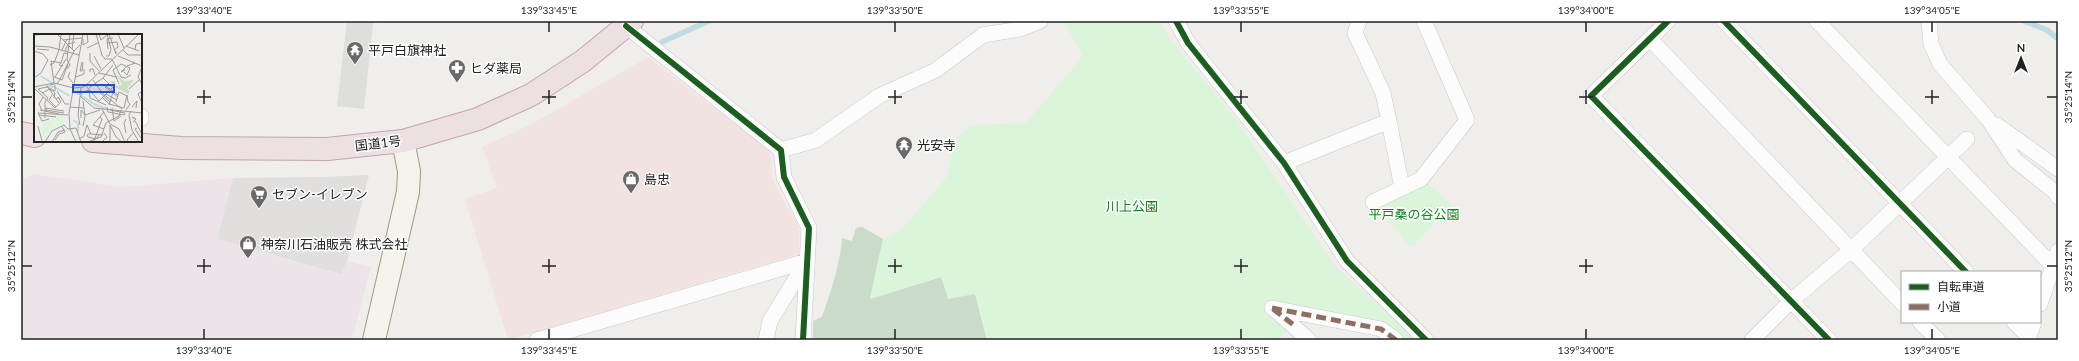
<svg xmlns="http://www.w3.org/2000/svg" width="2079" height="361" font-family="Lato,'Noto Sans JP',sans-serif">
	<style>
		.commercial { fill: #f1e3e1 }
		.industrial { fill: #ede4e9 }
		.religious { fill: #dededc }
		.cemetery { fill: #cadbca }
		.park { fill: #daf5da }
		.parking { fill: #e0dfde }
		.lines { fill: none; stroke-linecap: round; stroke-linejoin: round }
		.stream { stroke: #bfdbe3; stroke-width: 5.5 }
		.street-casing { stroke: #c9c8c7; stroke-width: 16 }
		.secondary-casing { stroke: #999a82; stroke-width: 24 }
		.highway-casing { stroke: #c5a2ac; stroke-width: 24 }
		.street { stroke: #fdfcfc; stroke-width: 15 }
		.secondary { stroke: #f4f4ed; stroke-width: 22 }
		.highway { stroke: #ece0e2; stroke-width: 22 }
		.quiet { stroke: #8d6e63; stroke-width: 5; stroke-dasharray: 10 5; stroke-linecap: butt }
		.cycleway-casing { stroke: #fff; stroke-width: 8 }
		.cycleway { stroke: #1b5e20; stroke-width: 6 }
		.ticks { fill: none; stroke: #222; stroke-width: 1.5 }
		.labels { text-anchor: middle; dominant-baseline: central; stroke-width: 3; stroke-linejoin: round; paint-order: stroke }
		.poi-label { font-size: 13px; fill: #222; stroke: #fff; text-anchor: start }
		.street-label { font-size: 13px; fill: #222; stroke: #fff }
		.park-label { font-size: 13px; fill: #0c8416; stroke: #fff }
		.inset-river { fill: none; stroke: #bfdbe3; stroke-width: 2 }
		.inset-road { fill: none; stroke: #9e9c9b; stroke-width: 1 }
		.view { fill: #1d4ed8; fill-opacity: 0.15; stroke: #1d4ed8; stroke-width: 2 }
		.inset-edge { fill: none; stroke: #222; stroke-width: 2 }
		.neatline { fill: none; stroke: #222; stroke-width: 1.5 }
		.ticks-label { font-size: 10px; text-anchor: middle; fill: #222 }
	</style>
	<rect width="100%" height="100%" fill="#f0eeeb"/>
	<path class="commercial" d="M648 57 770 151 772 179 799 227V254L508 340 465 199 497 188 482 147 532 124Z"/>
	<path class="industrial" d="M33 174 122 187 233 178 217 239 296 262 325 177 369 175 347 261 371 267 352 340H21V181Z"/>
	<path class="religious" d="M347 21H379L373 24 364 109 337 106Z"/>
	<path class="cemetery" d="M862 227 883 239 870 299 941 277 975 294 987 340H813V321L822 317C831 291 840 265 842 238L852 241 856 228Z"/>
	<path class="park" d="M1063 21H1160L1169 38 1235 118 1335 266 1417 340H1385L1379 336 1306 320 1273 340H987L975 294 948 299 941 277 870 299 883 239 901 230 946 178 957 138 971 125 1026 123 1083 56Z
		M1426 182 1452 205 1414 245 1410 247 1378 206Z"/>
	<path class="parking" d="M369 175 347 261 341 274 217 239 233 178 325 177Z"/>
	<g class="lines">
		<path class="stream" d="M2024 21 2047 30 2058 39
			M662 42 709 21"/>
		<defs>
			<path id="street" d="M1176 21 1188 43 1284 163 1347 261 1426 340
				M1668 21 1591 96 1829 340
				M1724 21 1966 272
				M1817 21 2053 266
				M1929 21 1931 44 1940 64 1988 119 2015 160 2055 192 2058 197
				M626 26 781 150 784 177 809 228 803 340
				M1650 39 1902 303
				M141 116V119
				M1389 121 1402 188
				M1997 125 2058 169
				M781 150 816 140 879 96 936 70 983 35 1020 29 1040 21
				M1284 163 1389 121 1383 93 1355 33 1359 21
				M1373 202 1421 179 1467 120 1424 21
				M2040 304 2058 251
				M1272 308 1381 329 1396 340
				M1274 309 1309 340
				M1920 322 1938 340
				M2014 322 2029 337
				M537 340 807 261
				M766 340 770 321 805 264
				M1752 340 1791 301 1851 250 1967 139
				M2028 340 2034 322"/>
			<path id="secondary" d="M374 340 408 192 409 171 403 141"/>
			<path id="highway" d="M21 133 35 136
				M93 141 181 148 327 149 403 141 478 119 531 95 583 61 632 21"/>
		</defs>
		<use href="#street" class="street-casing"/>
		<use href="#secondary" class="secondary-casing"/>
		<use href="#highway" class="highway-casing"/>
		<use href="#street" class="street"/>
		<use href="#secondary" class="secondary"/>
		<use href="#highway" class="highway"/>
		<path class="quiet" d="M1272 308 1381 329 1396 340
			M1273 309 1295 326"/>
		<defs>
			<path id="cycleway" d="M1176 21 1188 43 1284 163 1347 261 1426 340
				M1668 21 1591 96 1829 340
				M1724 21 1966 272
				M626 26 781 150 784 177 809 228 803 340"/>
		</defs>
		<use href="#cycleway" class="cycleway-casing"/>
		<use href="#cycleway" class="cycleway"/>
	</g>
	<path class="ticks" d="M204 22V32M549 22V32M895 22V32M1241 22V32M1586 22V32M1932 22V32M204 90V104M549 90V104M895 90V104M1241 90V104M1586 90V104M1932 90V104M22 97H32M197 97H211M542 97H556M888 97H902M1234 97H1248M1579 97H1593M1925 97H1939M2047 97H2057M204 259V273M549 259V273M895 259V273M1241 259V273M1586 259V273M22 266H32M197 266H211M542 266H556M888 266H902M1234 266H1248M1579 266H1593M2047 266H2057M204 329V339M549 329V339M895 329V339M1241 329V339M1586 329V339M1932 329V339"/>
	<defs>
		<symbol id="temple-pin" viewBox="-11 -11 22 30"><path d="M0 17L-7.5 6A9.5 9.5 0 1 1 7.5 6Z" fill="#6a6968" stroke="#fff"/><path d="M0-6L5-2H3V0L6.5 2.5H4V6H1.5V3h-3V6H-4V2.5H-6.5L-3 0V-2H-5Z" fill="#fff"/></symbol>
		<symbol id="pharmacy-pin" viewBox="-11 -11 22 30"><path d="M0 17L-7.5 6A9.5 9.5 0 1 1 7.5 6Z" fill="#6a6968" stroke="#fff"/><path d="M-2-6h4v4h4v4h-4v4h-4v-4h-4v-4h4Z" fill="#fff"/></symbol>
		<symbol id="shop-pin" viewBox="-11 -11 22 30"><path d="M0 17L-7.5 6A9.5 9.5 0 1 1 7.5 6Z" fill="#6a6968" stroke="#fff"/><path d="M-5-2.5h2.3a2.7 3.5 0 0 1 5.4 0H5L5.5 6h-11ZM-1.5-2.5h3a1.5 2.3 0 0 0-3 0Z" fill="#fff"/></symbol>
		<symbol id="supermarket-pin" viewBox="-11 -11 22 30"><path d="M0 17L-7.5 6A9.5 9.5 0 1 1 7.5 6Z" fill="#6a6968" stroke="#fff"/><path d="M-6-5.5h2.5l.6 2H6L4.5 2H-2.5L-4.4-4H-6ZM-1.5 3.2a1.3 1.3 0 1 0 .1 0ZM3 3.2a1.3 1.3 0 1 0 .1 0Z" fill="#fff"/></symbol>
	</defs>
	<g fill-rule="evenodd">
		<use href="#temple-pin" x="345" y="40" width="20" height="27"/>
		<use href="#pharmacy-pin" x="447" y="58" width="20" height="27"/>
		<use href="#temple-pin" x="894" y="135" width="20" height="27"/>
		<use href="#shop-pin" x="621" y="169" width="20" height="27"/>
		<use href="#supermarket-pin" x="249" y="184" width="20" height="27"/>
		<use href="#shop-pin" x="238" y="234" width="20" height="27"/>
	</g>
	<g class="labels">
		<g class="poi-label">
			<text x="368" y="50">平戸白旗神社</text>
			<text x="470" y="68">ヒダ薬局</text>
			<text x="917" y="145">光安寺</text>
			<text x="644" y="179">島忠</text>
			<text x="272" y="194">セブン-イレブン</text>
			<text x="261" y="244">神奈川石油販売 株式会社</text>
		</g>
		<g class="street-label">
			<text transform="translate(378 143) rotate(-7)">国道1号</text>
		</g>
		<g class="park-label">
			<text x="1132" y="206">川上公園</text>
			<text x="1414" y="214">平戸桑の谷公園</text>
		</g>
	</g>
	<g transform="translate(34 34)">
		<rect width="108" height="108" fill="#f0eeeb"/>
		<path d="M83 41 90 47 100 46 93 55 96 57 94 60 82 54 76 47H81L82 52 88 51Z" fill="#cbdec1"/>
		<path d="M24 81H30L28 83 32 91 24 92 20 88 18 90 22 94 14 96 16 99 7 103 9 90 15 86 20 87Z" fill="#daf5da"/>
		<path class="inset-river" d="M7 42 18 49M12 52 20 53 36 62M43 60 48 59V62L60 70 73 75M39 86 44 89V98"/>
		<path class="inset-road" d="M23 0 40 17M62 0 68 21M65 0 67 6 73 1M75 0 82 20V17M84 0 90 14M0 1 13 0M49 5V11L54 8 53 0M29 6 48 4M73 9 83 8 84 13 80 16M0 12 16 13 45 21M92 12 105 17M53 14 64 9M3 15 15 16M38 15 40 0M74 15 73 5 79 4M28 16 33 5M89 16 94 21H108M101 16 102 10 108 9M0 17 9 20 14 26 7 39 0 44M31 17 34 10 41 8M56 19V27L65 37M67 20 71 25H78L87 43 91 44 97 41M60 22 67 35M72 22H75L77 15 73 0M84 22 108 32M48 28 49 29 48 37H46ZM27 29 30 19 34 20M16 31 20 29 25 16 27 0M108 33 104 43 108 50M33 35 36 31 33 26 36 0M91 36 87 38 93 32 101 29M36 38 34 43 39 49M56 38V35H59L61 41M65 39 83 43M20 43 28 46 34 30M21 43 32 25M42 43 50 40V35M69 44 80 55 75 71M59 46 68 59 88 75M20 49 17 27 27 29 25 31 29 32M75 49 71 53 84 63M85 50 79 36 87 30 96 34 93 41 90 38M16 51 24 49 40 17 46 11M13 52 25 69M52 52 65 67M72 52 84 61M0 53 20 49 40 54 50 53 105 0M13 53 21 57V51M55 54 69 44 79 31M1 55 21 74 27 68 24 63 22 66M95 55 105 46M23 57 31 70H35M65 58 76 68M8 59 16 55 21 59 20 64M47 59 55 56 56 64 72 71M72 60 83 66M108 60 107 58 104 60 108 69M18 61 15 66 22 73M46 62 60 74 108 79M68 63 75 70 90 74 93 61 94 68 96 70 92 76M49 67 51 82 49 92M65 67 78 54M82 68 85 58 93 62M36 73 49 74M73 73 74 78 90 81 91 79M98 73 103 67 102 74M78 74 80 87 87 82M68 75 76 90 85 95 91 108M6 76 25 80M8 76 5 70 9 63M12 76 30 79M76 76 91 79M12 77V74L30 77M97 77 95 81 98 96 105 108M70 78 59 91 70 95M5 81 22 83M51 81 66 76M11 84V68L14 64 4 55 13 53M47 84V76L51 81M15 85 8 87 4 79 34 81M101 87 108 100M99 88 102 85 98 83 101 85M46 91 44 81 47 54M76 91 82 103 88 108M76 91V108M4 92 8 107M103 94 101 95 107 104M57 99 53 101 54 103 62 105 65 101M92 99 90 89 92 85M45 105 50 102 53 91 57 100 69 101M21 106 25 100 31 98 28 93M56 107 67 103 72 89 85 82 87 76M60 107 68 85 66 83M11 108 18 97 30 91 34 95 42 94 47 108M18 108 24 98 31 96M42 108 36 95 35 79 49 0M68 108 73 103 70 99M95 108 93 106 99 99"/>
		<path class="view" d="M39 51H80V58H39Z"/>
		<rect width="108" height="108" class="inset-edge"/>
	</g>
	<rect width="2079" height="361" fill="none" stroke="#ffffff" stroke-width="44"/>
	<rect x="1901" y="271" width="140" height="52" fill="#ffffff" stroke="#a7a7a7"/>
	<rect x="1909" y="284" width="20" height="6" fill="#1b5e20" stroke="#a7a7a7"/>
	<text x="1937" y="291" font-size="12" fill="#222222">自転車道</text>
	<rect x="1909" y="304" width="20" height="6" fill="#8d6e63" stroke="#a7a7a7"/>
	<text x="1937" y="311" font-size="12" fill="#222222">小道</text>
	<g transform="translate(2021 58)" stroke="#ffffff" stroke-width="3" paint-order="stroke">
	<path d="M0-3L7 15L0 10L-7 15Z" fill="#222222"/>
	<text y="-6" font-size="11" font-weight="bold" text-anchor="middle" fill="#222222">N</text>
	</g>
	<rect x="22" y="22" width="2035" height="317" class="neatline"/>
	<g class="ticks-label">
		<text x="204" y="14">139°33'40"E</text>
		<text x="549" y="14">139°33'45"E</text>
		<text x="895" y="14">139°33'50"E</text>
		<text x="1241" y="14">139°33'55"E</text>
		<text x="1586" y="14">139°34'00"E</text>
		<text x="1932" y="14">139°34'05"E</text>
		<text transform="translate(11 97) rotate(-90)" y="4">35°25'14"N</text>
		<text transform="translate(2068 97) rotate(-90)" y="4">35°25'14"N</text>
		<text transform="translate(11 266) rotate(-90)" y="4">35°25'12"N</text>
		<text transform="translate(2068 266) rotate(-90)" y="4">35°25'12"N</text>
		<text x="204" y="354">139°33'40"E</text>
		<text x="549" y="354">139°33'45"E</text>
		<text x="895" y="354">139°33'50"E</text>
		<text x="1241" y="354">139°33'55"E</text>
		<text x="1586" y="354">139°34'00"E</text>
		<text x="1932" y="354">139°34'05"E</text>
	</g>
</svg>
